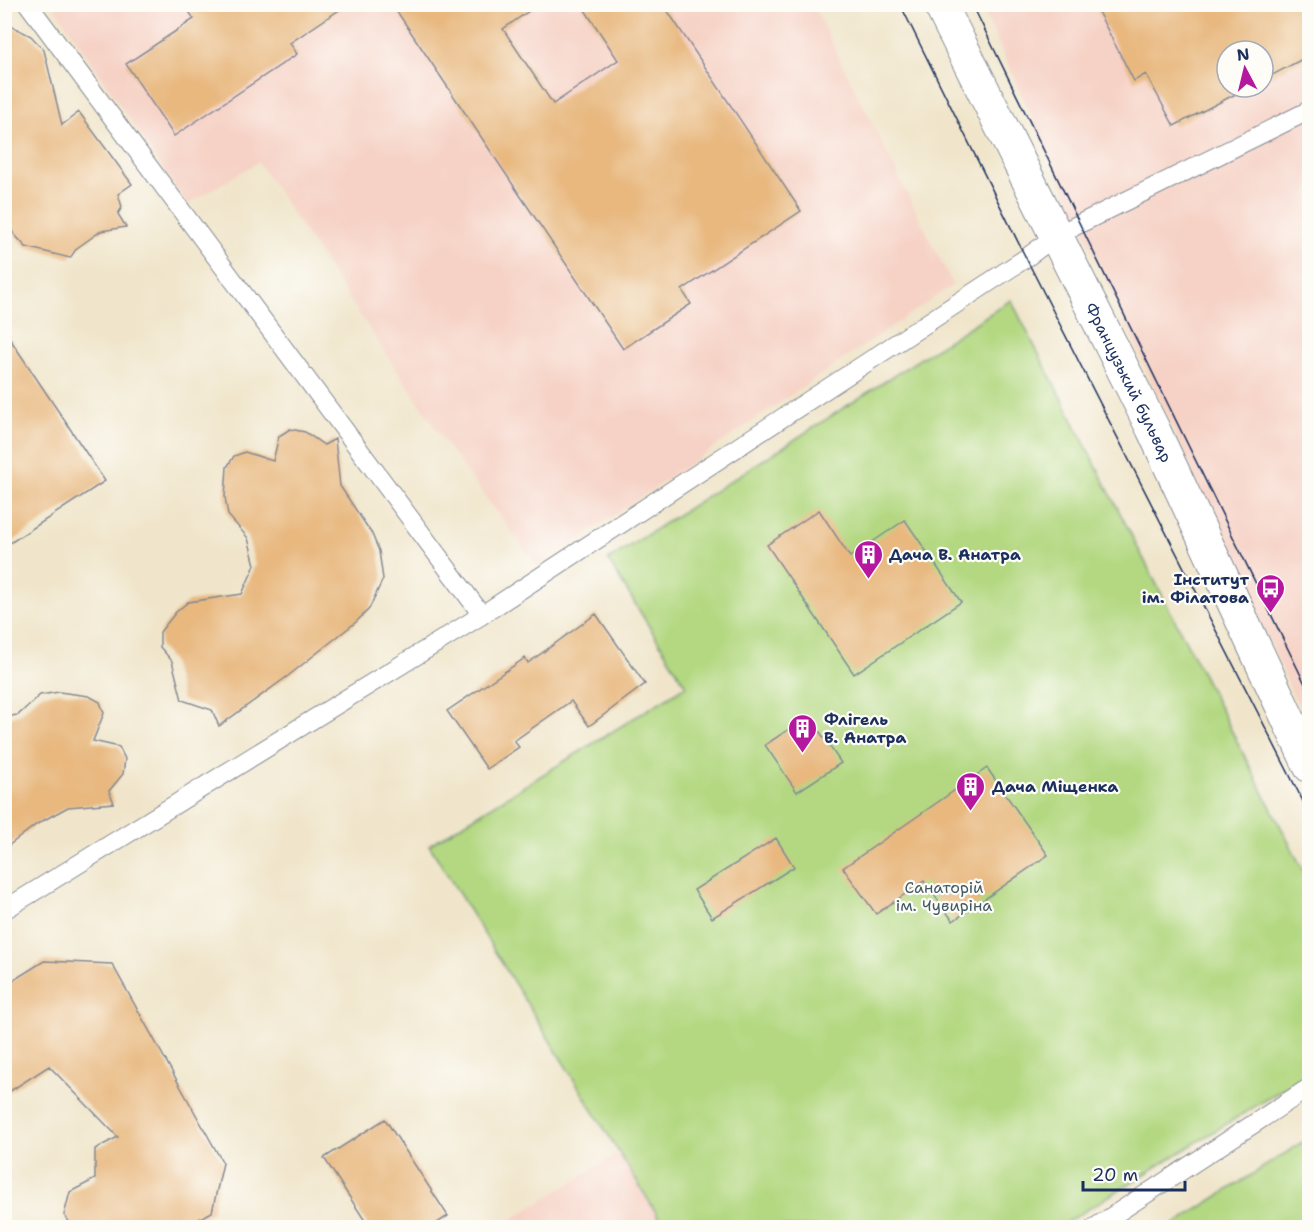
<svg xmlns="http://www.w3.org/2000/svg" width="1314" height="1232" font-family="'Shantell Sans',sans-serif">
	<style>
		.built { fill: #f6d1c5; fill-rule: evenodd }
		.green { fill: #b3d881; stroke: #678470; stroke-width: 1.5 }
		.building { fill: #e8b87f }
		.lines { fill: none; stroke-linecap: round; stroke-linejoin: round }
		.lane-casing { stroke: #868a94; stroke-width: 20 }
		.secondary-casing { stroke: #868a94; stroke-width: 35 }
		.lane { stroke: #fff; stroke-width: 18 }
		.secondary { stroke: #fff; stroke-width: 33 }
		.tram { stroke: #1b2f5e; stroke-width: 1.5 }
		.labels { text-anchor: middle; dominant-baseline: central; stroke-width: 4.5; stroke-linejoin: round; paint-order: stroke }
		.street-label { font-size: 16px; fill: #1b2f5e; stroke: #fdfcf7 }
		.poi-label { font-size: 16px; font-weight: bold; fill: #1b2f5e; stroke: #fdfcf7; text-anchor: start }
		.park-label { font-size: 16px; fill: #415967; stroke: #fdfcf7 }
	</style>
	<rect width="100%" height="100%" fill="#fdfcf7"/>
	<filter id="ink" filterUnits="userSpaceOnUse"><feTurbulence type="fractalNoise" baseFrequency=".0167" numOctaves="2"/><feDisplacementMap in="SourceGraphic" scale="12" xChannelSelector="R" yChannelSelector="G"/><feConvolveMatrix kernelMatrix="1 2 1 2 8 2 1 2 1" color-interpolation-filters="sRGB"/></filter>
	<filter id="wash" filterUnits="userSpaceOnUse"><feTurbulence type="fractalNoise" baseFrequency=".008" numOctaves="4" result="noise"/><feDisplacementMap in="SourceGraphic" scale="24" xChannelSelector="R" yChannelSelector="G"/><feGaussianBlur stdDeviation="1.35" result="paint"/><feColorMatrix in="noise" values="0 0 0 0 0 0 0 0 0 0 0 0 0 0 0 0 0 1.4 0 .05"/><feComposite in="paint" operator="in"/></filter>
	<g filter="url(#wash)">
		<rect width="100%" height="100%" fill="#f0e5ca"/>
		<path class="built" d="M53 5H813L953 285 538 567 451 451 258 162 187 205Z
			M981 5H1309V730ZM1227 51H1263V87H1227Z
			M619 1153 665 1227H499Z"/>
		<path class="green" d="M1011 300 1309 882V1073L1059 1227H665L429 845 686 686 608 560Z
			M1309 1138V1227H1170Z"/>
		<g id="blocks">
			<path class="building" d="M184 4H348L290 43 297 54 174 136 126 64 194 19Z
				M392 4H539L503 29 553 104 618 60 581 4H663L801 211 682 290 691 304 623 349Z
				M1094 4H1310V55L1263 80V51H1227V87H1249L1174 126 1146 74 1134 81Z
				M4 22 31 36 44 50 62 125 79 112 132 184 118 194 122 207 118 214 126 227 101 231 77 248 70 258 26 247 14 234 8 222 4 208Z
				M4 330 105 481 4 547Z
				M290 429 305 432 324 445 335 439 340 486 372 534 379 551 383 579 369 609 356 622 288 676 219 726 212 710 182 700 172 661 160 647V632L176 612 188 602 242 594 255 565 248 538 228 515 225 497 227 467 234 456 245 452 273 461 279 436Z
				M819 510 850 557 905 520 961 602 854 674 767 545Z
				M596 614 645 684 589 726 571 701 514 741 519 747 487 769 447 711 525 658 528 663Z
				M59 692 89 696 100 702 104 713 93 741 119 747 125 759 123 774 109 791 114 803 68 807 37 824 4 849V717L18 715 40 695Z
				M809 716 841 763 797 792 765 745Z
				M987 768 1048 855 953 921 924 881 876 914 843 868Z
				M776 838 794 867 712 918 694 890Z
				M44 961 112 964 223 1163 212 1212 184 1227H73L64 1215 70 1192 95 1179V1149L118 1137 49 1066 4 1095V986Z
				M385 1119 448 1216 431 1227H369L324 1158Z"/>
		</g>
	</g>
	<g filter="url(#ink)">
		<use href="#blocks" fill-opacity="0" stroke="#868a94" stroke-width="1.5"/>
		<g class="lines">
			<defs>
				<path id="lane" d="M28 4 482 615
					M4 910 482 615 1026 258 1057 235 1310 110
					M1094 1228 1310 1087"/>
				<g id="secondary">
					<path id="s1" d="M940 4 1153 429 1310 766"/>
				</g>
			</defs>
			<use href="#lane" class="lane-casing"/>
			<use href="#secondary" class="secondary-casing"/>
			<use href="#lane" class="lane"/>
			<use href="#secondary" class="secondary"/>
			<path class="tram" d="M900 4 1026 258 1310 815
				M972 4 1310 694"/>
		</g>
	</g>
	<defs>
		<symbol id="building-pin" viewBox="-11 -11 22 30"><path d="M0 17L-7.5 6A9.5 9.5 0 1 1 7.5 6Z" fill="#b5179e" stroke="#fdfcf7"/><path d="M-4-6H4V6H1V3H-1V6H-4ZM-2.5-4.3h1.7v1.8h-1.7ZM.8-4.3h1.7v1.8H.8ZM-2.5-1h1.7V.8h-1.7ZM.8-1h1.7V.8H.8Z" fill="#fff"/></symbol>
		<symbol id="bus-pin" viewBox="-11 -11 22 30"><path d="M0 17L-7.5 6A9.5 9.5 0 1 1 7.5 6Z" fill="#b5179e" stroke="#fdfcf7"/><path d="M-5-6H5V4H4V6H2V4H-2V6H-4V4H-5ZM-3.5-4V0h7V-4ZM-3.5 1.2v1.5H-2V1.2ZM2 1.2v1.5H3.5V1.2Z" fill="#fff"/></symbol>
	</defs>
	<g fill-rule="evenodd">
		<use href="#building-pin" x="852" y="538" width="33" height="45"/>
		<use href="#bus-pin" x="1254" y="572" width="33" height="45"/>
		<use href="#building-pin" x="786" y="712" width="33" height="45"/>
		<use href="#building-pin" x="954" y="770" width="33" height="45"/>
	</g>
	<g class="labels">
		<g class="street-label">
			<text stroke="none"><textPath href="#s1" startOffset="423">Французький бульвар</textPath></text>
		</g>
		<g class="poi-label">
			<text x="889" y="554">Дача В. Анатра</text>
			<text x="1249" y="579" text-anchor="end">Інститут<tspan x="1249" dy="18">ім. Філатова</tspan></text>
			<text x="824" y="719">Флігель<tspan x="824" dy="18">В. Анатра</tspan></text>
			<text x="992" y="786">Дача Міщенка</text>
		</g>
		<g class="park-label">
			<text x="944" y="887">Санаторій<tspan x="944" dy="18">ім. Чувиріна</tspan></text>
		</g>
	</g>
	<rect width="1314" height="1232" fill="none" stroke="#fdfcf7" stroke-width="24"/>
	<g transform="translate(1245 69) rotate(353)"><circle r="28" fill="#fdfcf7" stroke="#a3aaba" stroke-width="1.5"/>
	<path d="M0-4.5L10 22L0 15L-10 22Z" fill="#b5179e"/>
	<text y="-9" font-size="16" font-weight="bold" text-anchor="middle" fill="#1b2f5e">N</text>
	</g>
	<path d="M1083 1181v9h102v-9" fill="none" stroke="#1b2f5e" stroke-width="3"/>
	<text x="1092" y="1181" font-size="18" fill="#1b2f5e" stroke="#fdfcf7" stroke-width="4.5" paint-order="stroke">20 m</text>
</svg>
